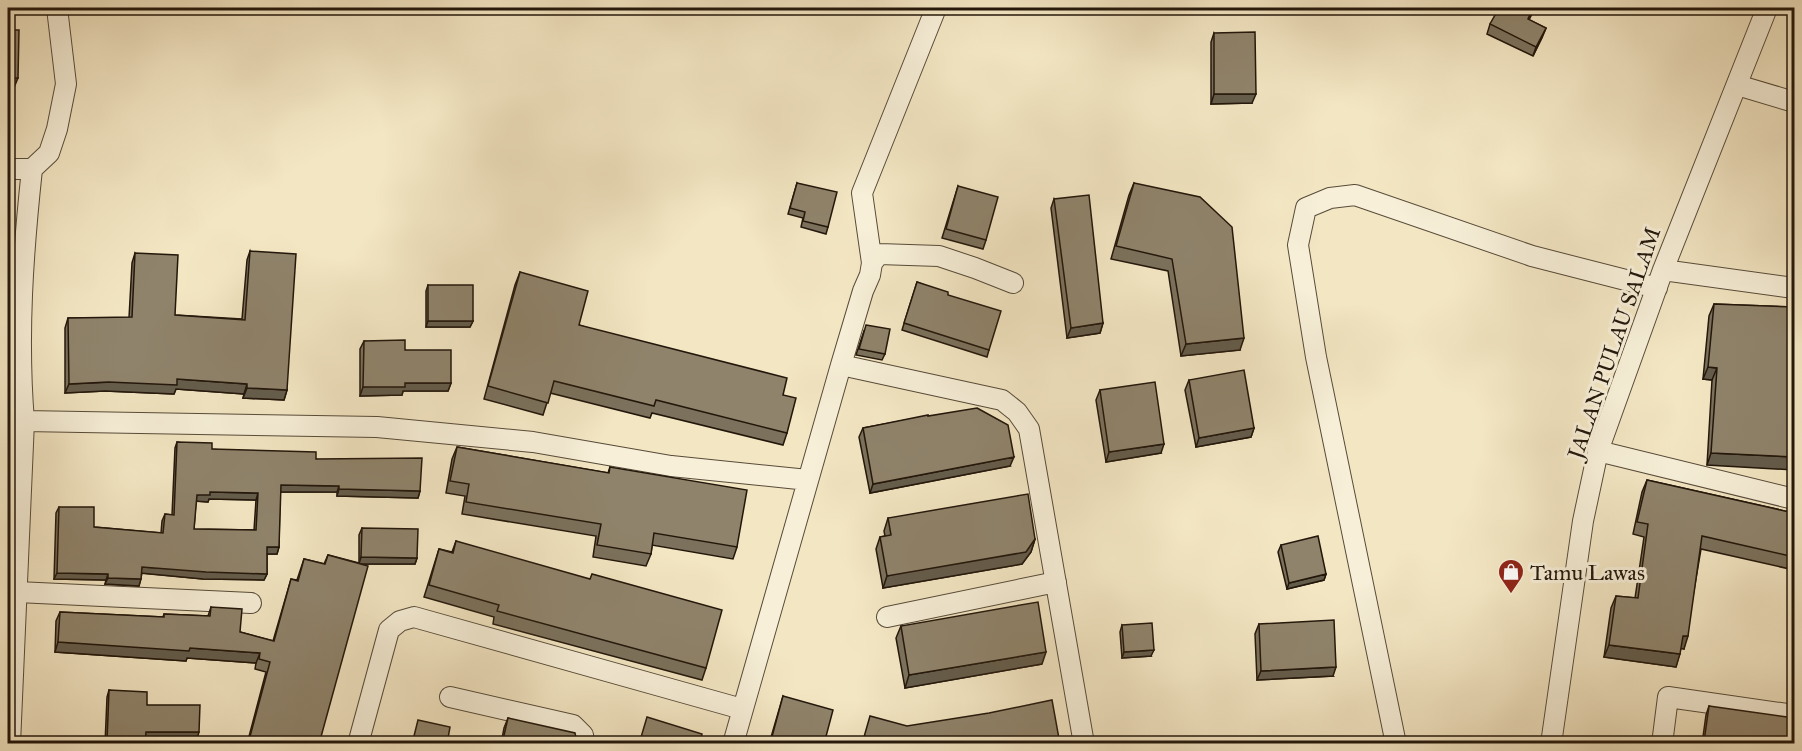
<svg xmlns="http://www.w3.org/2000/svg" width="1802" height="751" font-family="'IM FELL Great Primer',serif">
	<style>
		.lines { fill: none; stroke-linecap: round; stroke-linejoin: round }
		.minor-casing { stroke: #574b39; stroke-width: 22 }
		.minor { stroke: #f7efd8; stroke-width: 20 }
		.wall { fill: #7b715c; stroke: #23170b; stroke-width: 1.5; fill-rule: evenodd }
		.shaded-wall { fill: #645c4b; stroke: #23170b; stroke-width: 1.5 }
		.building { fill: #8f836b; stroke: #23170b; stroke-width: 1.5; fill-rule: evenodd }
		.labels { text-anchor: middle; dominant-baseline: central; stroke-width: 6; stroke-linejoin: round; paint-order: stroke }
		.street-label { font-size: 22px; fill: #23170b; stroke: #f7efd8 }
		.poi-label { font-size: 22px; fill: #23170b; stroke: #f7efd8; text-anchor: start }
	</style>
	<rect width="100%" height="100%" fill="#f3e6c3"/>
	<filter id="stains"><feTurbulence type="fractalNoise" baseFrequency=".00333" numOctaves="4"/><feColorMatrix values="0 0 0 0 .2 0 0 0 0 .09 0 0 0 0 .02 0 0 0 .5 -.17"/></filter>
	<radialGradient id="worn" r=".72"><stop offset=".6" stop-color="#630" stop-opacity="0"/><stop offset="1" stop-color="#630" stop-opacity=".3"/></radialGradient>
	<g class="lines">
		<defs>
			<path id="minor" d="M1737 85 1794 102
				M8 169H32
				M872 263 862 193 936 8
				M1663 270 1794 288
				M841 365 1002 400 1017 412 1029 429 1084 744
				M24 421C17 336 23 253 32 169L49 153 57 129 66 84 57 8
				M1598 451 1794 499
				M17 592 251 603
				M887 617 1056 582
				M450 697 573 725 583 735 584 744
				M10 744 24 421 377 427 533 442 671 466 808 480
				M358 744 389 630 400 621 414 617 742 709
				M733 744 841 365 863 291 870 275 872 263 879 254 939 256 975 268 1013 283
				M1396 744 1316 357 1298 245 1306 208 1330 198 1355 195 1532 256 1657 288
				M1551 744 1583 521 1598 451 1663 270 1767 8
				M1662 744 1668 697 1794 715"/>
		</defs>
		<use href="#minor" class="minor-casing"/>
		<use href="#minor" class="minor"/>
	</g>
	<path class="wall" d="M1535 8 1529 20 1546 28 1533 56 1487 34 1490 24Z
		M1214 33 1252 103 1211 104V42Z
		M797 183 828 227 826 234 801 227 803 218 788 214Z
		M1134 183 1240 350 1181 356 1168 271 1111 259 1129 195Z
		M958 186 986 240 983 249 942 238Z
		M1054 199 1103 323 1100 333 1067 338 1051 208Z
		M250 251 287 390 284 400 243 398 244 394 176 389 174 394 105 391 65 393V328L68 318H129L132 263 135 253 175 315 242 319 247 260Z
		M520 272 579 325 783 395 787 433 783 445 652 413 650 418 550 393 543 415 484 399 515 285Z
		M917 282 948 295 989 350 987 357 902 330Z
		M428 285 473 321 470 327H426V291Z
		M1714 304 1794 307 1707 465 1712 380 1703 379 1709 316Z
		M864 331 885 354 882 360 856 355Z
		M364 341 405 350 451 383 448 391H403L402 395 360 396V349Z
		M1189 380 1254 428 1251 437 1196 447 1185 390Z
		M1100 390 1161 453 1106 462 1096 400Z
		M928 416 1010 466 870 493 859 437 863 428Z
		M177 442 212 449 316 459 420 491 418 498 337 496V492H280L279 547 277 554H267V574L264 580 203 579 142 573 139 586 105 584 106 580 54 579 56 513 59 507 94 527 161 533 162 521 165 514 172 515 175 448ZM209 499 256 500 254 530 194 529 196 501 208 502Z
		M457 447 608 473 610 467 737 547 733 559 652 545 651 554 646 566 593 557 596 536 462 514 465 496 446 493 452 459Z
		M1647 480 1794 513V570L1701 549 1684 649 1681 648 1676 667 1604 657 1611 608 1616 596 1635 598 1644 537 1633 534 1642 492Z
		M888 518 1035 539 1031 552 1022 564 883 588 876 549 880 537 885 536 884 531Z
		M362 528 417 558 415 564H361L319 744H247L266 672 255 669 256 663 187 658 186 661 55 652 56 621 60 612 163 617 164 614 208 616 211 607 240 632 273 641 291 579 297 580 304 559 324 564 328 555 359 563V535Z
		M456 541 706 668 702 680 493 624 494 617 424 597 439 549 452 552Z
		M1281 545 1326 574 1324 580 1287 589 1278 552Z
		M1259 624 1333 676 1257 680 1255 634Z
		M1122 625 1151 656 1122 658 1120 632Z
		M901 626 1042 664 905 688 896 638Z
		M109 690 147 705 197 739 145 738V744H105L107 697Z
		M783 696 824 744H769Z
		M1709 706 1794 744H1702L1706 715Z
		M508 718 575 744H501L504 728Z"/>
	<path class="shaded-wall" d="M1546 28 1542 38 1533 56 1536 47Z
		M8 78H18L13 90H8Z
		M1214 94H1256L1252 103 1211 104Z
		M428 321H473L470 327H426Z
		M1103 323 1100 333 1067 338 1071 328Z
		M1244 338 1240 350 1181 356 1186 344Z
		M1708 367 1717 368 1712 380 1703 379Z
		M177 379 247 384 244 394 176 389 174 394 105 391 65 393 69 384Z
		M405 383H451L448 391H403L402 395 360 396 363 387Z
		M247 388 287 390 284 400 243 398Z
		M1254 428 1251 437 1196 447 1199 438Z
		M1164 444 1161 453 1106 462 1109 452Z
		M1711 453 1794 457V470L1707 465Z
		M1014 457 1010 466 870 493 873 484Z
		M281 485 339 486 337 492H278Z
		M339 489 420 491 418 498 337 496Z
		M210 492 258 493 256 500 209 499 208 502 194 501 197 495Z
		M1035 539 1031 552 1022 564 883 588 887 576Z
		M267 547H279L277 554H265Z
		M361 557 417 558 415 564H359Z
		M142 567 267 574 264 580 203 579 140 573Z
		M57 573 108 574 106 580 54 579Z
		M1326 574 1324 580 1287 589 1289 583Z
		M108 578 141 579 139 586 105 584Z
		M1683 636H1688L1684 649 1678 648Z
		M58 642 190 648 260 653 256 663 187 658 186 661 55 652Z
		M1609 645 1680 654 1676 667 1604 657Z
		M1154 650 1151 656 1122 658 1124 652Z
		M1046 652 1042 664 905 688 909 675Z
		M1336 667 1333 676 1257 680 1261 671Z
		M146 732H199L197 739 143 738Z
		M107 741 145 743V744H106Z"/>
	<path class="building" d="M1499 8H1533L1528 19 1546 28 1536 47 1490 24Z
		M8 30H19L18 78H8Z
		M1255 32 1256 94H1214V33Z
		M797 183 837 192 828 227 803 221 805 212 790 208Z
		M1134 183 1200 197 1232 227 1244 338 1186 344 1172 259 1116 246Z
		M958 186 998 197 986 240 946 229Z
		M1089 195 1103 323 1071 328 1054 199Z
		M250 251 296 254 287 390 247 388V384L177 379V385L108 382 69 384 68 318 132 317 135 253 178 255 175 315 245 320Z
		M520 272 588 291 579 325 787 378 783 395 796 398 787 433 656 400 654 406 554 381 548 403 488 386Z
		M917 282 948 292V295L1001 311 989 350 904 323Z
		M428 285H473V321H428Z
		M1714 304 1794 307V457L1711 453 1717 368 1708 367Z
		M866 325 890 329 885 354 859 349Z
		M405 340V350H451V383H405V387H363L364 341Z
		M1244 370 1254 428 1199 438 1189 380Z
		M1155 382 1164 444 1109 452 1100 390Z
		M977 408 1008 425 1014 457 873 484 863 428 928 415V416Z
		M177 442 212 443V449L316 452V459L422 458 420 491 339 489V486L281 485 279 547H267V574L206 572 142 567 141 579 108 578V574L57 573 59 507H94V527L163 533 165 514 174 515ZM210 492 258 493 256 530 194 529 197 495H210Z
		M457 447 609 473 610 467 747 490 737 547 654 533 651 554 597 545 601 524 466 502 469 484 450 481Z
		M1647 480 1794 513V557L1702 536 1688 636H1683L1680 654 1609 645 1616 596 1638 598 1648 524 1637 522Z
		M1028 494 1035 539 1026 552 887 576 880 537 891 535 888 518Z
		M362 528 418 529 417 558 361 557Z
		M1318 536 1326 574 1289 583 1281 545Z
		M456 541 590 579 592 574 722 610 706 668 497 611 499 605 429 585 439 549 453 553Z
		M328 555 368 566 319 744H248L270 662 259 659 260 653 190 648 189 651 58 642 60 612 164 617V614L210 616 211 607 242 609 240 632 274 641 291 579 298 581 304 559 325 564Z
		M1038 602 1046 652 909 675 901 626Z
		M1334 620 1336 667 1261 671 1259 624Z
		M1152 623 1154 650 1124 652 1122 625Z
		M109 690 147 692V705H200L199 732H146L145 743 107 741Z
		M783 696 833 710 824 744H770Z
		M1052 700 1060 744H862L870 716 907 726 989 713Z
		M1709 706 1794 718V744H1716L1704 742Z
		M647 717 702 734 700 744H639Z
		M508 718 575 733 576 738 575 744H502Z
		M418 720 450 727 447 744H412Z"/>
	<defs>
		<symbol id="shop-pin" viewBox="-11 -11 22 30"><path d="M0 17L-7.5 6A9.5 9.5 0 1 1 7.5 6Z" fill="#8f2418" stroke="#f7efd8"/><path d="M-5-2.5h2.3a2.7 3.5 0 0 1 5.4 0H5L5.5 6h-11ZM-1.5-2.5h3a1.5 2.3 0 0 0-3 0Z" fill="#fff"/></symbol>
	</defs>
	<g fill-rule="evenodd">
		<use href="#shop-pin" x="1496" y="557" width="30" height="40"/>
	</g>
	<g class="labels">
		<g class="street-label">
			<text transform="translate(1614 343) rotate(-71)">JALAN PULAU SALAM</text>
		</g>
		<g class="poi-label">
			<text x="1530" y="572">Tamu Lawas</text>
		</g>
	</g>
	<rect width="1802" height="751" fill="none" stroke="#f3e6c3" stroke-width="30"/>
	<rect x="9" y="9" width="1784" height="733" fill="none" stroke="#23170b" stroke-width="3"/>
	<rect x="15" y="15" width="1772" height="721" fill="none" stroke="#23170b" stroke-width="1.5"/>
	<rect width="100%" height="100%" filter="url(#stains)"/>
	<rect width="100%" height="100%" fill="url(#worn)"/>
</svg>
